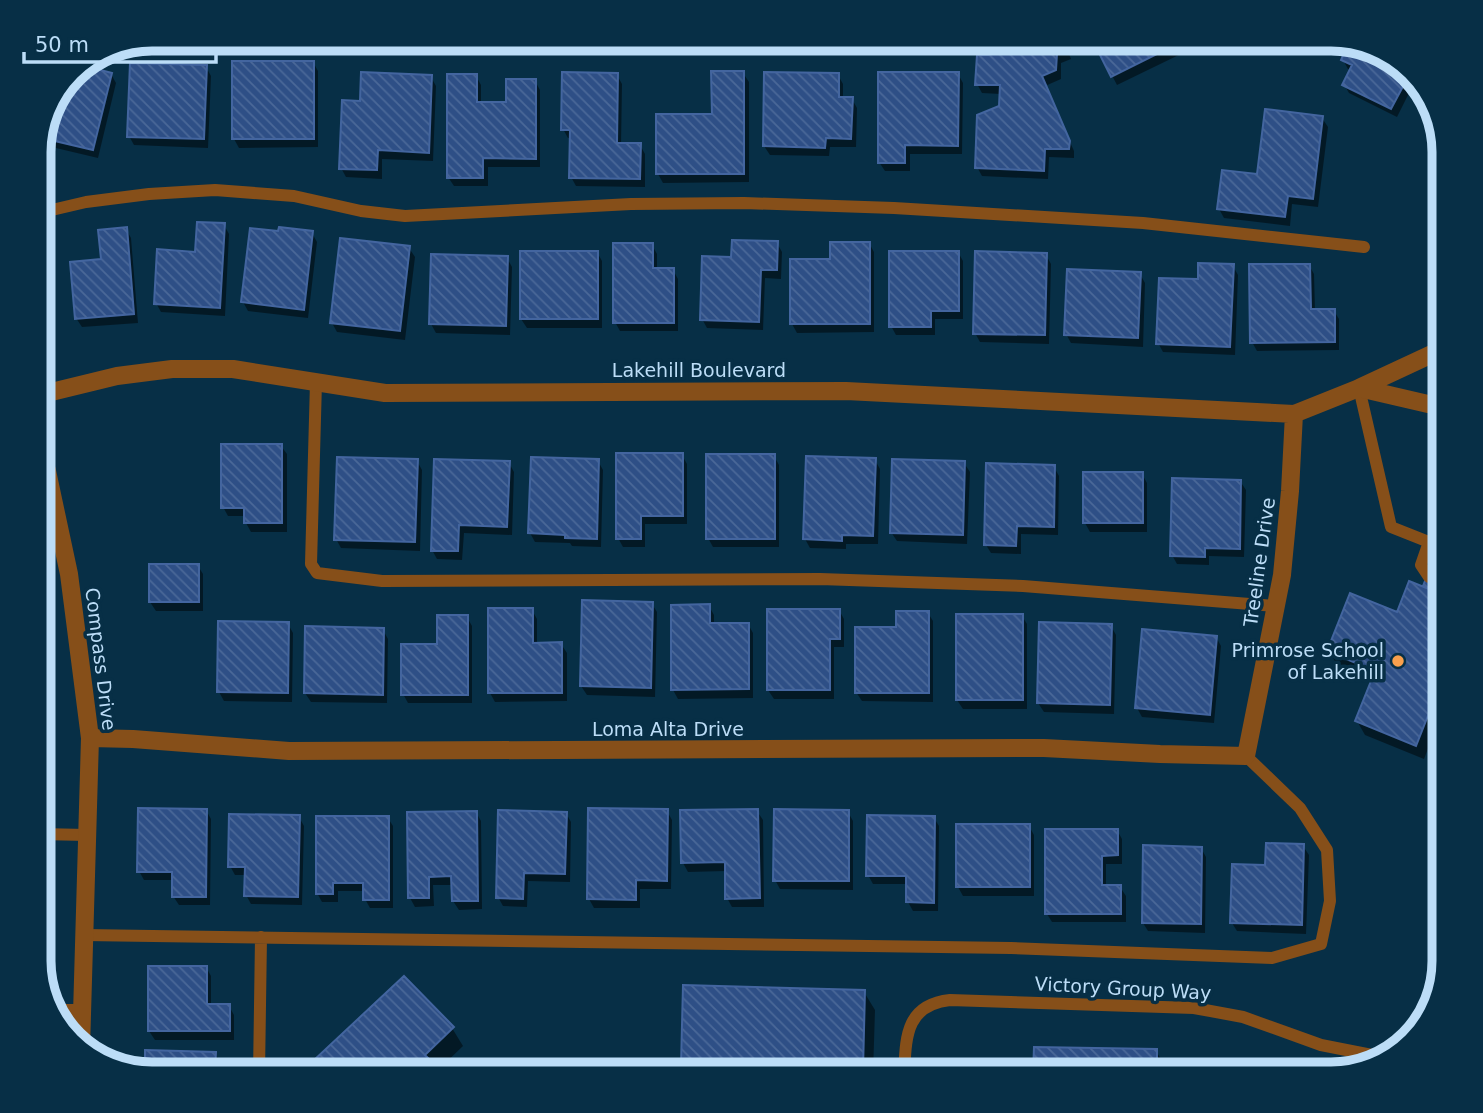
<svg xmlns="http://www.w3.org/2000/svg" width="1483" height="1113" font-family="'DejaVu Sans',sans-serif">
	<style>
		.shadow { fill: #0007 }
		.building { fill: url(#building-back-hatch); stroke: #43659f; stroke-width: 2 }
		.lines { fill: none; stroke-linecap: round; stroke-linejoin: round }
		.service { stroke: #864f19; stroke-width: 12 }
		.minor { stroke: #864f19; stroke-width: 18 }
		.poi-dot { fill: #f9a04d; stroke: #072f46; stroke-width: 2.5 }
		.labels { text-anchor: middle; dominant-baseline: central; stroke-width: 7; stroke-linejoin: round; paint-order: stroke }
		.street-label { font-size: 19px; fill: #bcddf7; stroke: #072f46 }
		.poi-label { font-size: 19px; fill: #bcddf7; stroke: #072f46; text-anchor: end }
		.rim { fill: none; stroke: #bcddf7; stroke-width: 9 }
	</style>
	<defs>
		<pattern id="building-back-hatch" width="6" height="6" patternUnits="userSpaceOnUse" patternTransform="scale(1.75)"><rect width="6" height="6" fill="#2e4f86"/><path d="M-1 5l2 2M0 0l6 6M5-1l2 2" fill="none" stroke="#4a6898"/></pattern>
	</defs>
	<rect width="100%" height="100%" fill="#072f46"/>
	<path class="shadow" d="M1034 39H1063L1071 59 1061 63V79L1045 86 1074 151V158L1049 157 1048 179 982 176 977 167 1001 108V94L982 93 977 84 989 57Z
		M1093 39H1181L1187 51 1117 85Z
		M1221 39H1232L1224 44Z
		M1350 45 1400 62 1424 91 1413 85 1397 117 1349 93 1344 84 1351 70 1348 69 1343 60Z
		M313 62 318 71V147L239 148 234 139Z
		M78 66 111 74 116 83 98 158 39 144Z
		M206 67 211 76 208 148 134 145 129 136Z
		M743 73 749 82V182L663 183 658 174 713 116Z
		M958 74 963 83 962 154H910V171H885L879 162Z
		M617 75 622 84 621 145H640L645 154V187L576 186 571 177V138H568L563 129Z
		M838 75 843 84V99H852L857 108 856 147H830L829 156 770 155 764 146Z
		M476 76 481 85V104H508L535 81 540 90V167H488V186H454L448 177Z
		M431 77 436 86 433 161 382 159V179L346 177 341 168 361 103Z
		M1322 118 1328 127 1318 207 1292 204 1290 226 1224 218 1219 209Z
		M224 225 229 234 225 316 161 312 156 303 196 253Z
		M126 229 131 238 138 323 82 327 76 318 103 261Z
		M312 233 317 242 308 318 248 311 243 302Z
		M777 243 782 252 781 279 765 278 763 330 707 328 702 319 733 258Z
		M869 243 874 252V332L797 333 792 324 831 261Z
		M652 245 657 254V270H673L678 279V331H620L615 322Z
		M409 248 415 257 405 340 337 332 332 323Z
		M597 252 602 261V328H527L521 319Z
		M958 252 963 261V319H935V335H896L891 326Z
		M1046 255 1051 264 1049 344 980 342 975 333Z
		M507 258 512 267 510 335 436 333 431 324Z
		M1309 265 1314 274 1315 311H1334L1339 319V350L1257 351 1252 342Z
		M1233 266 1238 275 1235 355 1163 352 1158 343 1199 281Z
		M1140 274 1145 283 1143 347 1071 343 1066 334Z
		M281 446 287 454V532H251L246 523V516H228L223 507Z
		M682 455 687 464V524H645V547H623L618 538Z
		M774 456 779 465V547H713L708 538Z
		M875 460 880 469 878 544H846V549L810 548 805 539Z
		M417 461 422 470 420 551 341 548 336 539Z
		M598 461 603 470 601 547 572 546 570 543 535 542 530 533Z
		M509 463 514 472 512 535 464 533 462 560 437 559 432 550Z
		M964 463 970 472 967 544 897 541 891 532Z
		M1054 467 1059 476 1058 535 1021 534V554L991 553 986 545Z
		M1142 474 1147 483V532H1090L1085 523Z
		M1240 481 1246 490 1244 557 1209 556V565L1177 564 1172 555Z
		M198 566 203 574V611H156L150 602Z
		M1432 568 1444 573V707L1424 759 1365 735 1357 721 1373 680 1337 665 1329 651 1398 614 1424 589Z
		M652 604 657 612 655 697 587 695 581 686Z
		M709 606 714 615V624H748L753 633V698L678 699 673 690Z
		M532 610 537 619V644H561L567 653V701L495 702 490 693Z
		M839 610 844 619V647H834V699H774L768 690Z
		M928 613 933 621V702L862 701 856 692 897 629Z
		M1022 616 1027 624V709H963L957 700Z
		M467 617 472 626V703H408L403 694 438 646Z
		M288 624 293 633 292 702 224 701 219 692Z
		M1111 626 1116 635 1114 714 1044 712 1038 703Z
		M383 630 388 639 387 703 311 702 305 693Z
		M1216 637 1221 646 1214 723 1142 717 1137 708Z
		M206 810 211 819 210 905H179L173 896V880H144L139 871Z
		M667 811 672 820 671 889H640V908H594L589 899Z
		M757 811 763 820 764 907H732L727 898 726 871 688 872 683 863Z
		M476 812 481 821 482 909 459 910 453 901V885H433L434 906 415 907 410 898Z
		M848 812 853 821V890L780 889 775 880Z
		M566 813 571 822 570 882 528 881 527 907 503 906 498 897Z
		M299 817 304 826 302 905 251 904 246 895V875H235L230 866Z
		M388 818 393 826V908H370L365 899V891H338V902H322L317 893Z
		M934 818 939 826 938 911H913L908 902V884H873L868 875Z
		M1029 826 1034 835V896H963L958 887Z
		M1117 830 1122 839V864H1106V887H1120L1126 896V922H1052L1047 914Z
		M1303 846 1309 855 1306 934 1237 931 1232 923Z
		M1201 848 1206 857 1205 933 1148 931 1143 923Z
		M39 888 45 897V966H39Z
		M206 967 211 976V1006H229L234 1015V1040H155L149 1031Z
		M864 992 875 1010 873 1074H688L682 1065Z
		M452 1028 463 1046 435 1073 436 1074H323L315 1062Z
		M1035 1049 1156 1051 1167 1069 1166 1074H1035Z
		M147 1052 215 1053 220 1062 219 1074H151L146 1073Z"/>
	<path class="building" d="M1029 39H1063L1068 50 1057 54 1056 70 1042 76 1070 141 1069 149H1045L1044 171 975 168 977 115 999 106 1000 85H975L977 55H989Z
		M1092 39H1182L1183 41 1111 77Z
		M1348 44 1400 62 1416 82 1408 77 1391 109 1342 85 1352 65 1341 60Z
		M232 61H314V139H232Z
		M130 63 207 65 204 139 127 137Z
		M81 65 112 73 93 150 42 138 77 67Z
		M711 71H744V174H656V114H712Z
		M361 72 432 75 429 153 378 150 377 170 339 169 342 100 360 101Z
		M562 72 618 73 617 143H641L640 179 569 178 570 130H561Z
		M764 72 839 73V97H853L851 139 826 138 825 148 763 146Z
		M878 72H959L958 146 905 145V163H878Z
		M447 74H477V102H506V79H536V159L483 158V178H447Z
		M1265 109 1323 116 1313 199 1288 196 1285 217 1217 209 1222 170 1257 174Z
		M197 222 225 223 220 308 154 304 157 249 195 252Z
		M127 227 134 314 75 319 70 262 101 259 98 230Z
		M279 227 313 231 304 310 241 302 250 228 278 231Z
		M340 238 410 246 400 331 330 323Z
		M732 240 778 241 777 270H761L759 322 700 320 702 256 731 257Z
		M830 242H870V324H790V259H830Z
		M613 243H653V268H674V323H613Z
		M520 251H598V319H520Z
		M889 251H959V311H931V327H889Z
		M975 251 1047 253 1045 335 973 334Z
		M431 254 508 256 506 326 429 324Z
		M1198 263 1234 264 1230 347 1156 344 1159 278 1198 279Z
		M1249 264H1310L1311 309H1335V342L1250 343Z
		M1067 269 1141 272 1138 338 1064 335Z
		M221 444H282V523H244V508H221Z
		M616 453H683V516H641V539H616Z
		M706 454H775V539H706Z
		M806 456 876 458 873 536 842 535V541L803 539Z
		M337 457 418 459 415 542 334 540Z
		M531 457 599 459 597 539 565 538V535L528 533Z
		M434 459 510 461 507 527 459 525 458 551H431Z
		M892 459 965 461 963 535 890 533Z
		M986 463 1055 465 1054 527 1017 526 1016 546 984 545Z
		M1083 472H1143V523H1083Z
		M1172 478 1241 480 1240 549 1205 548V557L1170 556Z
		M149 564H199V602H149Z
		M1431 566 1444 571V595L1423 586Z
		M1409 581 1444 595V675L1416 746 1355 721 1375 671 1327 651 1350 593 1397 612Z
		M582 600 653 602 651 688 580 686Z
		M710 604V623H749V689L671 690V605Z
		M488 608H533V643L562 642V693H488Z
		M767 609H840V639H830V690H767Z
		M896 611H929V693H855V627H896Z
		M956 614H1023V700H956Z
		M437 615H468V695H401V644H437Z
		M218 621 289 622 288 693 217 692Z
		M1039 622 1112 624 1110 705 1037 703Z
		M305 626 384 628 383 695 304 693Z
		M1142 629 1217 636 1210 715 1135 708Z
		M138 808 207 809 206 897H172V872H137Z
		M588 808 668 809 667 881 636 880V900L587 899Z
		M758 809 760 898 725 899V862L681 863 680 810Z
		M774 809 849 810V881H773Z
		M498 810 567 812 565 874 524 873 523 899 496 898Z
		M477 811 478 901H452L451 876 429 877V898H408L407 812Z
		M229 814 300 815 298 897 244 896 245 867H228Z
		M867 815 935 816 934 903 906 902V876H866Z
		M316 816H389V900H363V883H333V894H316Z
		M956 824H1030V887H956Z
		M1045 829H1118V855L1102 856V885H1121V914H1045Z
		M1266 843 1304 844 1302 925 1230 923 1232 864 1265 865Z
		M1143 845 1202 847 1201 924 1142 923Z
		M39 886H41V958H39Z
		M148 966H207V1004H230V1031H148Z
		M404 976 454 1027 425 1055 428 1058 410 1074H326L313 1061Z
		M683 985 865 990 863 1070 681 1065Z
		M1034 1047 1157 1049V1074H1033Z
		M145 1050 216 1052 215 1074H151L145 1072Z"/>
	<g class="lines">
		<path class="service" d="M39 213 86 202 149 194 215 190 294 196 361 211 405 216 631 204 744 203 894 208 1143 223 1364 247
			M316 382 311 564 317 573 382 581 820 579 1023 586 1276 606
			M1359 388 1391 527 1444 548
			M1429 542 1421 565 1429 577 1444 583
			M39 834 87 835
			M84 935 1011 948 1272 958 1321 944 1330 901 1327 850 1300 808 1246 756
			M259 1074 261 937
			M904 1074C906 1038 905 1005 950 1000L1194 1008 1243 1017 1321 1045 1387 1058"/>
		<path class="minor" d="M1359 388 1428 404H1444
			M39 395 117 376 172 369H233L385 393 846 391 1294 414 1359 388 1432 354H1444
			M39 445 47 471 69 574 90 738 81 1049
			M90 738 133 739 289 751 1044 748 1160 754 1246 756 1282 575 1290 491 1294 414
			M52 1013H82"/>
	</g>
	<circle class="poi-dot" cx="1398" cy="661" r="7"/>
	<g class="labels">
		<g class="street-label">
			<text x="699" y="370">Lakehill Boulevard</text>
			<text transform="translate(1259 562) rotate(-82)">Treeline Drive</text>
			<text transform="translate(101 659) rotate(83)">Compass Drive</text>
			<text x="668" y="729">Loma Alta Drive</text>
			<text transform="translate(1123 988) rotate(3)">Victory Group Way</text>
		</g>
		<g class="poi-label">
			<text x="1384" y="650">Primrose School<tspan x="1384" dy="22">of Lakehill</tspan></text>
		</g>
	</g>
	<path d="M0 0H1483V1113H0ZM152 51H1331A101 101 0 0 1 1432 152V961A101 101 0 0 1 1331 1062H152A101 101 0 0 1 51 961V152A101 101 0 0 1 152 51Z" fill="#072f46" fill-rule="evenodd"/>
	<path class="rim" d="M152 51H1331A101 101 0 0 1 1432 152V961A101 101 0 0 1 1331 1062H152A101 101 0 0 1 51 961V152A101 101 0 0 1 152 51Z"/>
	<path d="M24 52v10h192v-10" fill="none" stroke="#bcddf7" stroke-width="3.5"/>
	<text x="35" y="52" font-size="21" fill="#bcddf7" stroke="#072f46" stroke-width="5" paint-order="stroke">50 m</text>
</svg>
